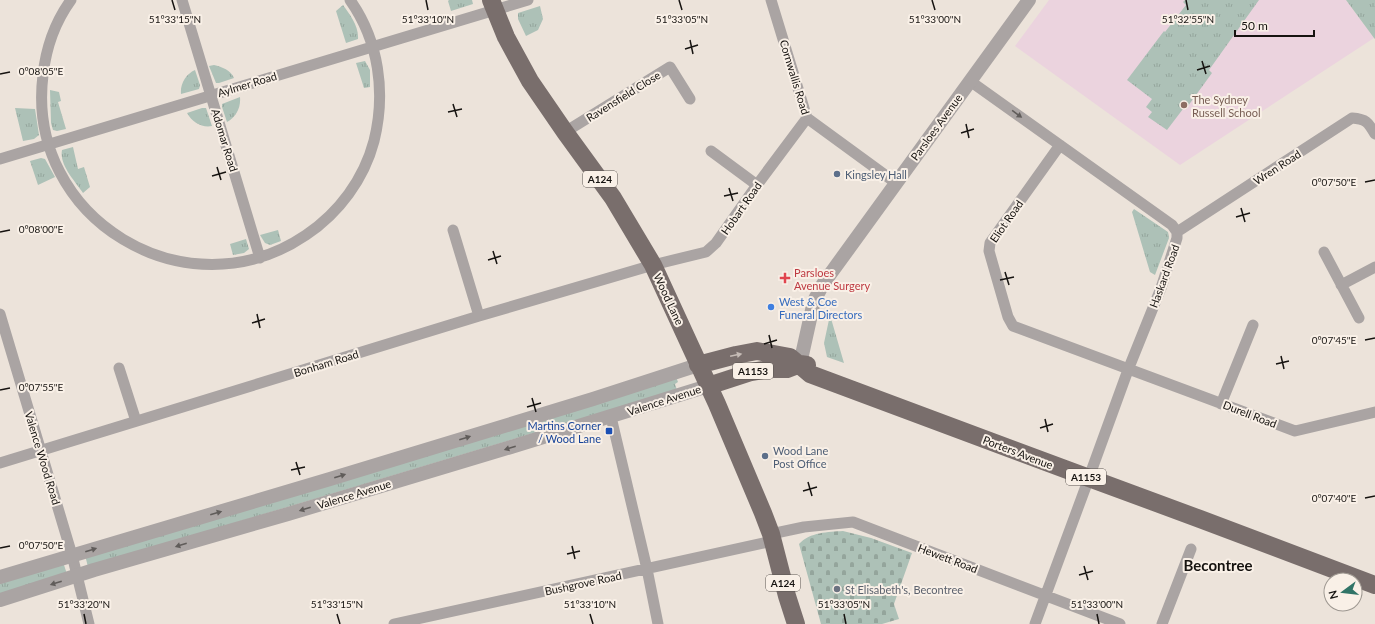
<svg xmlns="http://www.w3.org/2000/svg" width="1375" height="624" font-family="Lato,sans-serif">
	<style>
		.education { fill: #ebd3de }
		.grass { fill: url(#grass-tufts) }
		.cemetery { fill: url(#cemetery-stones) }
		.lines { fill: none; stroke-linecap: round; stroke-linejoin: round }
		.minor { stroke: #aaa4a3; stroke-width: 11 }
		.tertiary { stroke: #aaa4a3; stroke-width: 14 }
		.primary { stroke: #796e6c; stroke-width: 18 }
		.oneway { fill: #605c5a }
		.oneway2 { fill: #c6bcb6 }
		.ticks { fill: none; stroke: #161310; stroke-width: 1.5 }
		.education-dot { fill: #8d6e63; stroke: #f9f0e7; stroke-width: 1.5 }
		.service-dot { fill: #5c6f8a; stroke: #f9f0e7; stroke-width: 1.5 }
		.health-dot { fill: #e0444e; stroke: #f9f0e7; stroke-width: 1.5 }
		.shop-dot { fill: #3f7fe0; stroke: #f9f0e7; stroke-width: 1.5 }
		.transit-dot { fill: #1a4fb4; stroke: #f9f0e7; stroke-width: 1.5 }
		.worship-dot { fill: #6b7280; stroke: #f9f0e7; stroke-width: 1.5 }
		.labels { text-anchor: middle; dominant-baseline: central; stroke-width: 4; stroke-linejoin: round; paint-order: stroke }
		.shield { fill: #f9f0e7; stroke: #5a5550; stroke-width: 1 }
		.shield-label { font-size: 10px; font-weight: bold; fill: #161310 }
		.street-label { font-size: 11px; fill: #161310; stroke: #f9f0e7 }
		.education-label { font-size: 11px; fill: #785e54; stroke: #f9f0e7; text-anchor: start }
		.service-label { font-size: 11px; fill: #4e5e75; stroke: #f9f0e7; text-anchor: start }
		.health-label { font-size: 11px; fill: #be3a42; stroke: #f9f0e7; text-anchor: start }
		.shop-label { font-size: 11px; fill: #366cbe; stroke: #f9f0e7; text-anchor: start }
		.transit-label { font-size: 11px; fill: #164399; stroke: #f9f0e7; text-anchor: end }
		.worship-label { font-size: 11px; fill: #5b616d; stroke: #f9f0e7; text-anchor: start }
		.district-label { font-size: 15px; font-weight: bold; fill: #161310; stroke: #f9f0e7 }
		.ticks-label { font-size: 10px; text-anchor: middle; fill: #161310; stroke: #f9f0e7; stroke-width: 4; stroke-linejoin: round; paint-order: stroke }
	</style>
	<defs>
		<pattern id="grass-tufts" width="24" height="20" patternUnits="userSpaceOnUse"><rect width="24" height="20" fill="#adc1b7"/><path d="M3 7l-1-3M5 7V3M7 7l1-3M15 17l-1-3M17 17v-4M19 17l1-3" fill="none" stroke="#94a59c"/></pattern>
		<pattern id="cemetery-stones" width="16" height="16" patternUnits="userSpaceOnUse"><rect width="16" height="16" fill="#adc1b7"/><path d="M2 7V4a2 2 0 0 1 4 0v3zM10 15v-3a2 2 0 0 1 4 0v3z" fill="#94a59c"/></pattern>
	</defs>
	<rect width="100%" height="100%" fill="#ece3da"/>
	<path class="education" d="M1049 0H1346L1374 38 1180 165 1015 46Z"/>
	<path class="grass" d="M449 0H472L473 4 451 11 448 1Z
		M1185 0H1259L1209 70 1212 73 1188 106 1186 105 1167 130 1148 117 1152 112 1146 107 1152 99 1127 80 1164 31 1165 32 1186 5 1183 2Z
		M1346 0H1375V39L1374 38Z
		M343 5C350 15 359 26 358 39L346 43 336 11Z
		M540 6 543 19 538 30 526 36 518 19V13Z
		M365 61 370 70V87L364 88 356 63Z
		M214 65C222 67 231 70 234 78L219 83H216L209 66Z
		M195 70 200 85 199 89 181 94C180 84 186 74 195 70Z
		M50 90 59 92 61 101 58 102 66 129 57 131 53 130 51 123Z
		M240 97C241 108 236 117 227 122L222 107V104Z
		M15 108 35 109 39 135 34 139 23 141Z
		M202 108H206L212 126C202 128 192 122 187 113Z
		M73 147 78 169 84 167 90 187 83 193C75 181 59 165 62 150Z
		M41 158 45 159 55 177 38 185 30 161Z
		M1134 209 1168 232 1169 238 1155 275 1150 272 1132 212Z
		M278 230 281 241 270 245 265 243 260 235Z
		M246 239 249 249 244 253 233 255 230 244Z
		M830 315 844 363 827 357 824 343Z
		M676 377 678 382 675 384 677 390 88 567 85 555Z
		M63 562 67 574 0 595V581Z"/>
	<path class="cemetery" d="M843 531 871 538 912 553 894 604 899 619 882 624H821L799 544C810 532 828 532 843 531Z"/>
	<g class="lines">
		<path class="minor" d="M71 0C55 22 46 48 43 75 25 219 187 316 306 235 339 213 364 179 374 141 386 93 379 41 350 0
			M182 0 260 258
			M771 0 807 118 896 183
			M970 81 1172 225 1177 232V238L1161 288 1128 370 1092 469
			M565 132 670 67 690 99
			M1060 145 990 243 989 251 1008 317 1013 326 1295 431 1375 412
			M711 151 757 185
			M0 159 528 0
			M453 230 479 316
			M1177 232 1352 118C1366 119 1368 122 1375 134
			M1324 252 1359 318
			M1341 285 1375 267
			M0 314 72 555 89 624
			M119 368 136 421
			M1221 404 1253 325
			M611 417 647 569 658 624
			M0 463 479 316 653 265 706 252 716 243 757 185 807 118
			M771 534 804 527 853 522 1120 624
			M394 624 773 541
			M1035 624 1089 478
			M1162 624 1191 549"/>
		<path class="tertiary" d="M800 364 814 301 823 284 1029 0
			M0 577 330 479 593 399 698 365
			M0 600 94 570 288 514 511 447 708 386"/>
		<path class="primary" d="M491 0 506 37 530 81 565 132 613 198 653 265 717 404 763 513 771 534 787 596 796 624
			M698 365 736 355 757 351 790 357 810 374 1089 478 1200 519 1375 585
			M708 386 751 372 770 369H787L800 364 807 365"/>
	</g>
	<defs><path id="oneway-solid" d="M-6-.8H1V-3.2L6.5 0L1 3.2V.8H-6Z"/></defs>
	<g class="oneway">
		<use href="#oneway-solid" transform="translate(1017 114) rotate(36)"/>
		<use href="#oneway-solid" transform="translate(465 438) rotate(-17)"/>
		<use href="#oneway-solid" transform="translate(510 448) rotate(163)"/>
		<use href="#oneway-solid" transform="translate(340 476) rotate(-17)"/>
		<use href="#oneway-solid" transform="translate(305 509) rotate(163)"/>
		<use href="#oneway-solid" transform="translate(216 513) rotate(-16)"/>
		<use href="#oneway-solid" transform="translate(181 545) rotate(163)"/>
		<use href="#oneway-solid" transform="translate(91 550) rotate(-17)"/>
		<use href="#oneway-solid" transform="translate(56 583) rotate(163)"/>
	</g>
	<use class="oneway2" href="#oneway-solid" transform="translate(736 355) rotate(-12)"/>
	<path class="ticks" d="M172 0 175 10M426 0 428 10M679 0 682 10M932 0 935 10M1186 0 1188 10M690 40 693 54M685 49 698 45M1202 61 1206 74M1197 70 1210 66M0 74 10 72M453 104 457 117M448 112 462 109M966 124 969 138M961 133 974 129M217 167 221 180M212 176 226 172M1365 182 1375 180M729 188 733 201M724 196 738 193M1241 208 1245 222M1236 217 1250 213M0 232 10 230M493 251 497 264M488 260 501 256M1005 272 1009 285M1000 280 1014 277M257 314 260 328M252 323 265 319M769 335 772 348M1365 340 1375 338M764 344 777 340M1281 356 1284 369M1276 364 1289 361M0 390 10 388M532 398 536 412M527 407 541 403M1045 419 1048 432M1040 428 1053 424M296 462 300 475M291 470 305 467M808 482 812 496M803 491 817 487M1365 498 1375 496M572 546 575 559M0 548 10 546M567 554 580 551M1084 566 1088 580M1079 575 1093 571M84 614 86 624M337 614 340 624M590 614 593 624M844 614 846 624M1097 614 1099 624"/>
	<circle class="education-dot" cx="1184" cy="105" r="4"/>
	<g class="service-dot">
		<circle cx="837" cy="174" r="4"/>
		<circle cx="765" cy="456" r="4"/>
	</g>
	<path class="health-dot" d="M783 272h4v4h4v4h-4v4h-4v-4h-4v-4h4z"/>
	<circle class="shop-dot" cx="771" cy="307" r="4"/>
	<rect class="transit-dot" x="605" y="427" width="8" height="8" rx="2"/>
	<circle class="worship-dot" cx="837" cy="589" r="4"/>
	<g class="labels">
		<g class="shield">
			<rect x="583" y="171" width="34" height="16" rx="3"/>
			<rect x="733" y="363" width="40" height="16" rx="3"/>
			<rect x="1066" y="469" width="40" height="16" rx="3"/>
			<rect x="766" y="575" width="34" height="16" rx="3"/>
		</g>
		<g class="shield-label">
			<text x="600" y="179">A124</text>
			<text x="753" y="371">A1153</text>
			<text x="1086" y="477">A1153</text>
			<text x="783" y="583">A124</text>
		</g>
		<g class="street-label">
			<text transform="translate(795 77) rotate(73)">Cornwallis Road</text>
			<text transform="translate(247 84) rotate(-17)">Aylmer Road</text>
			<text transform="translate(623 96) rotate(-32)">Ravensfield Close</text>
			<text transform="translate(936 127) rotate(-54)">Parsloes Avenue</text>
			<text transform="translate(225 140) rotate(73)">Adomar Road</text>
			<text transform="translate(1277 167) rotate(-33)">Wren Road</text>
			<text transform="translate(741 208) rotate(-55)">Hobart Road</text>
			<text transform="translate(1006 221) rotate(-55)">Eliot Road</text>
			<text transform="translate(1164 276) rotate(-70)">Haskard Road</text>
			<text transform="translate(669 299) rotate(65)">Wood Lane</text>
			<text transform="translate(326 363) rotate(-17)">Bonham Road</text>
			<text transform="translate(664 400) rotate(-18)">Valence Avenue</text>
			<text transform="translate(1250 414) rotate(21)">Durell Road</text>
			<text transform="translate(1018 452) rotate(21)">Porters Avenue</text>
			<text transform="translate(43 458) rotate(73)">Valence Wood Road</text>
			<text transform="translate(354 494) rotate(-17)">Valence Avenue</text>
			<text transform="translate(948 558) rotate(21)">Hewett Road</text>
			<text transform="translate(583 583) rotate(-12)">Bushgrove Road</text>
		</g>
		<g class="education-label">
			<text x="1192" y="99">The Sydney<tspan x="1192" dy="13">Russell School</tspan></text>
		</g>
		<g class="service-label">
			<text x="845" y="174">Kingsley Hall</text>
			<text x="773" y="450">Wood Lane<tspan x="773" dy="13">Post Office</tspan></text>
		</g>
		<g class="health-label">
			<text x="794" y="272">Parsloes<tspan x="794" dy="13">Avenue Surgery</tspan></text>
		</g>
		<g class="shop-label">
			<text x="779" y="301">West &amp; Coe<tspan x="779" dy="13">Funeral Directors</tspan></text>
		</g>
		<g class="transit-label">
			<text x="601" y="425">Martins Corner<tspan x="601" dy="13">/ Wood Lane</tspan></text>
		</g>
		<g class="worship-label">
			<text x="845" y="589">St Elisabeth's, Becontree</text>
		</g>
		<g class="district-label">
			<text x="1218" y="565">Becontree</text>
		</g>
	</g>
	<g class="ticks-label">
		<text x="175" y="23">51°33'15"N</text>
		<text x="428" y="23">51°33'10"N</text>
		<text x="682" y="23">51°33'05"N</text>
		<text x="935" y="23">51°33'00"N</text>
		<text x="1188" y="23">51°32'55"N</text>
		<text x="41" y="75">0°08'05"E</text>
		<text x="1334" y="186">0°07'50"E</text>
		<text x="41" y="233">0°08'00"E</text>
		<text x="1334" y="344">0°07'45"E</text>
		<text x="41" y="391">0°07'55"E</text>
		<text x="1334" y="502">0°07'40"E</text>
		<text x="41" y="549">0°07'50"E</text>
		<text x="84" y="608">51°33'20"N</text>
		<text x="337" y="608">51°33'15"N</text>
		<text x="590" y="608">51°33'10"N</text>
		<text x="844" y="608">51°33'05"N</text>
		<text x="1097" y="608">51°33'00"N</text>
	</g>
	<g transform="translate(1343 592) rotate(255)"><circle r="19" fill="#f9f0e7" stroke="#9e9891"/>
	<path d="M0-3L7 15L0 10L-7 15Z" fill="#317467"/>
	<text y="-6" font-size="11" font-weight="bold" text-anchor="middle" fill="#161310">N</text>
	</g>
	<path d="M1235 30v6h79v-6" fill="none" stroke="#161310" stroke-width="2"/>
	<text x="1241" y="30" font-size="12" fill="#161310" stroke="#f9f0e7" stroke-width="3" paint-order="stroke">50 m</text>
</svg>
